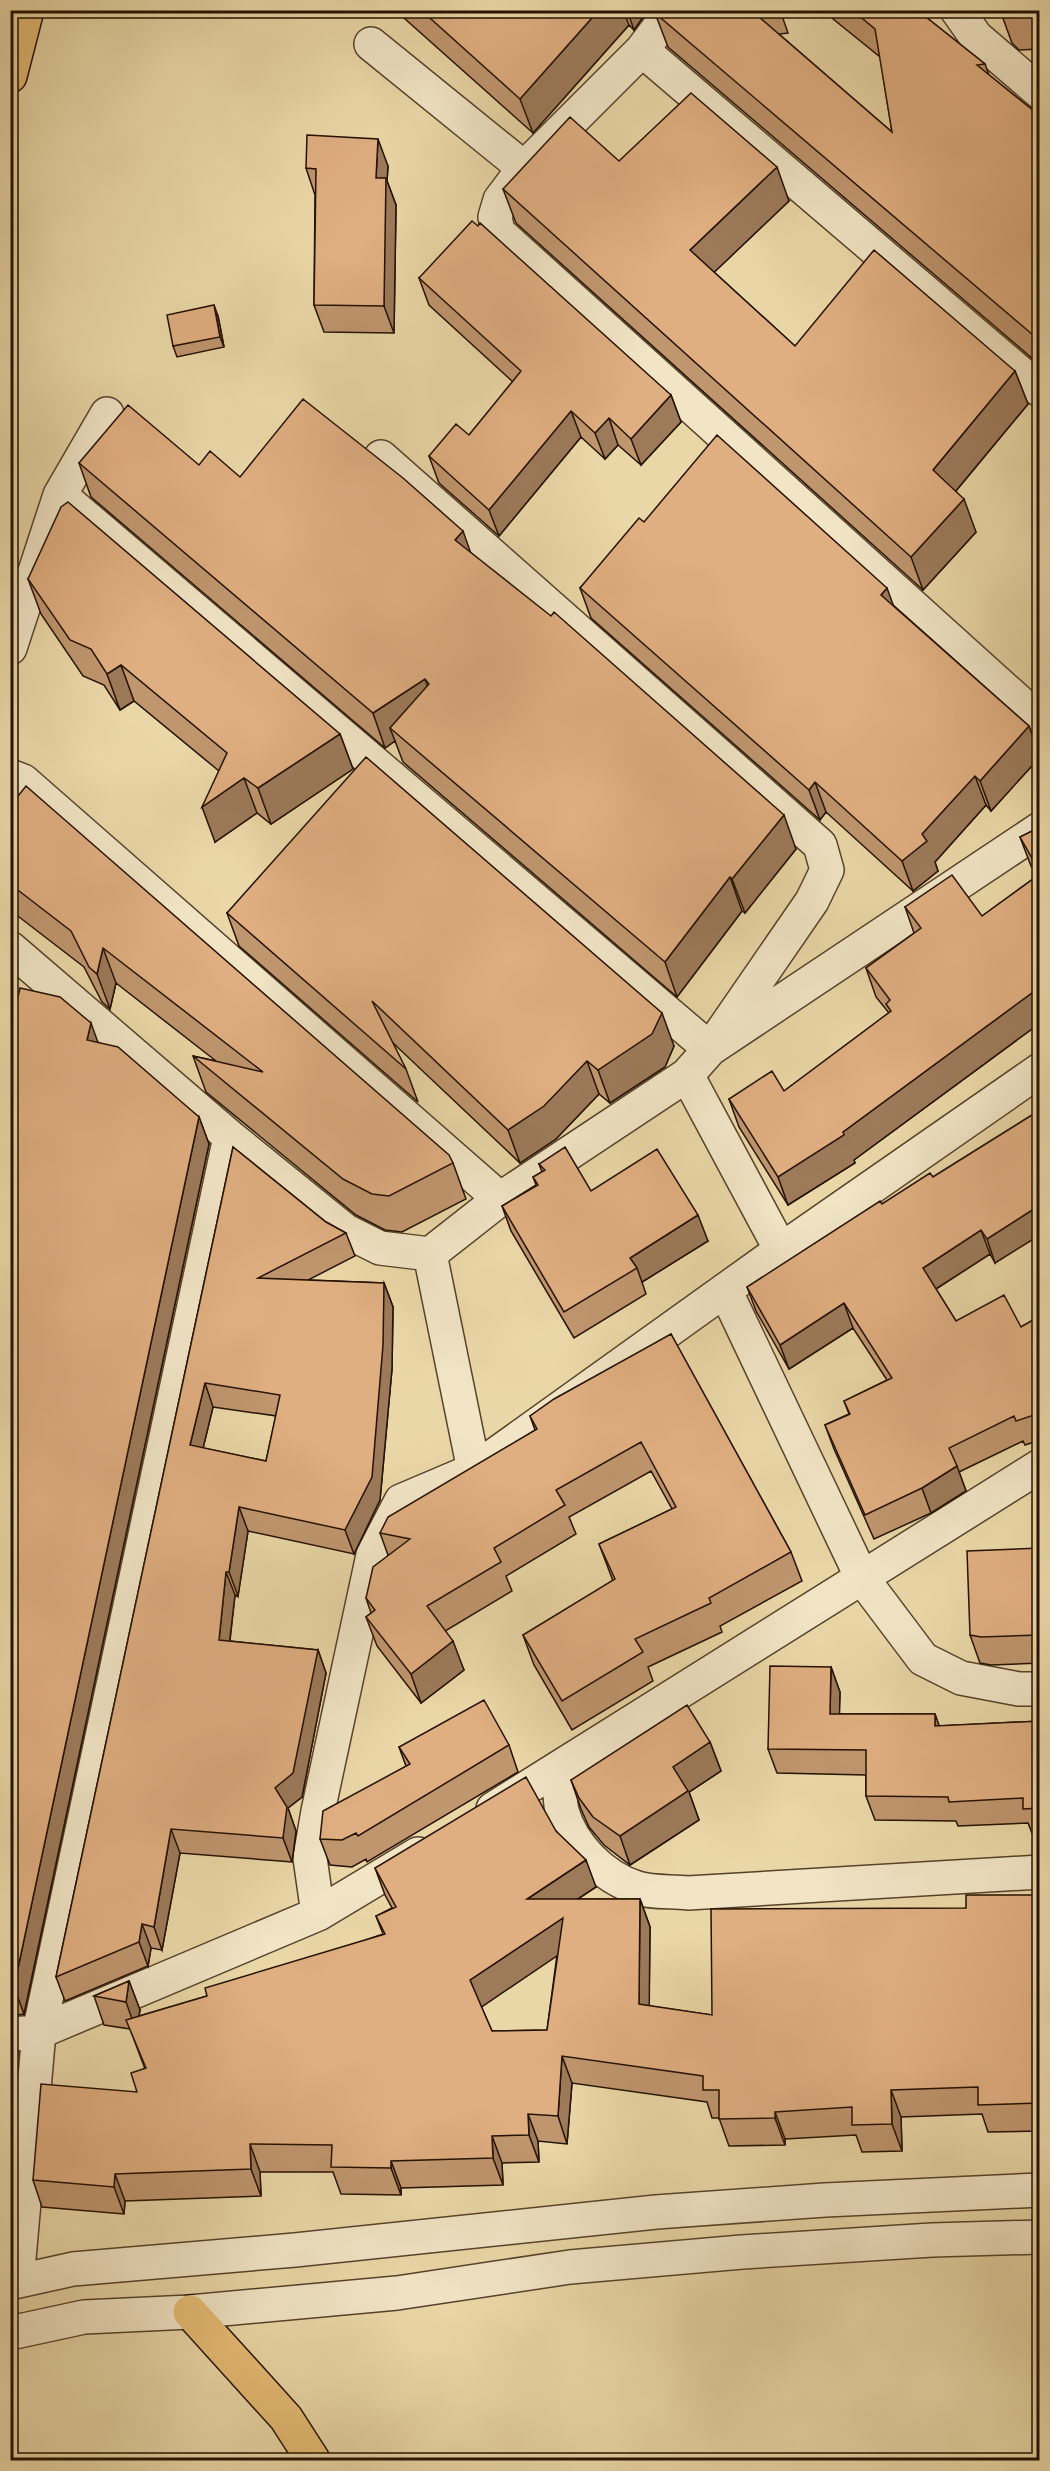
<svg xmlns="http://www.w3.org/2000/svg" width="1050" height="2471" font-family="'EB Garamond',serif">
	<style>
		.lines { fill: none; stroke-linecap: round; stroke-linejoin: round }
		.minor-casing { stroke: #56422a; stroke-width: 36 }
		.highway-casing { stroke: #241100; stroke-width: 36 }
		.minor { stroke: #f1e5c6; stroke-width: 33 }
		.highway { stroke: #e5bc74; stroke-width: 33 }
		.wall { fill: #c0966f; stroke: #241100; stroke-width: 1.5; fill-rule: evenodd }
		.shaded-wall { fill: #9c7a5a; stroke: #241100; stroke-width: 1.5 }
		.building { fill: #dfae81; stroke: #241100; stroke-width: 1.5; fill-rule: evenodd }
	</style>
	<rect width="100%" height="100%" fill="#ead7a7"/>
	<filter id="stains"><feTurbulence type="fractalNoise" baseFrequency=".00333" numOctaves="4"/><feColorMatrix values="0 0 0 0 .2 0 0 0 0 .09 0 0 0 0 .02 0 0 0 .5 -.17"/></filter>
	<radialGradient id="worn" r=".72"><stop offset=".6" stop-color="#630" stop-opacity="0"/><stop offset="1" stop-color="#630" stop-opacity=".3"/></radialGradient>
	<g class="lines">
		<defs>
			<path id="minor" d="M672 10 642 50 524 168 500 200 495 217 498 232 1040 721
				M957 10 976 37 1040 92
				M371 44 524 168
				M642 50 1040 390
				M60 495 710 1049 812 901 827 870 820 845 381 457
				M10 648 60 495 107 414
				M10 776 23 781 500 1199
				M10 948 230 1137 346 1231 380 1248 430 1254 500 1199 687 1075 710 1049 1040 829
				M687 1075 781 1250
				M430 1254 474 1470
				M725 1290 862 1578 923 1659 961 1678 1019 1689H1040
				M559 1769C560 1783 559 1798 562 1811 572 1846 603 1877 637 1888 652 1893 672 1891 688 1893L1040 1872
				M493 1809 1040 1466
				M318 1914 310 1858 318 1811 373 1555 401 1501 474 1470 781 1250 1040 1070
				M10 2034 39 2032 318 1914 418 1854
				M17 2281 39 2032 230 1137
				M10 2283 73 2269 295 2250 656 2212 825 2200 1040 2190
				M10 2333 84 2317 190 2312 397 2293 570 2267 742 2252 932 2240 1040 2237"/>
			<path id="highway" d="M10 76 27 10
				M190 2312 286 2418 313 2460"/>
		</defs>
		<use href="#minor" class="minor-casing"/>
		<use href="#highway" class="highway-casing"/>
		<use href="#minor" class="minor"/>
		<use href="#highway" class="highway"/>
	</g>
	<path class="wall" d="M395 10H648L634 30 629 25 533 133Z
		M657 10H780L788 33 779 34 892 132 880 57 822 10H917L985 64 989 75 1040 116V365L668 47 655 13Z
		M1000 10H1040V49L1019 50 1012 43Z
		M619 161 789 201 714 272 795 346 1015 371 1028 404 956 491 976 532 923 590 516 223 503 189Z
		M388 166 387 181 396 205 394 333 324 332 314 305 315 195 306 168Z
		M419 278 671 395 681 422 641 465 618 445 605 459 581 437 499 536 439 483 429 456 469 435 513 382 429 305Z
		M218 316 224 347 177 357 173 346Z
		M79 463 199 465 470 552 796 849 745 913 742 911 677 997 403 762 395 741 385 748 91 497Z
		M644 522 893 605 1029 726 1040 757 991 811 986 805 935 862 938 871 913 891 826 812 820 820 591 618 580 588Z
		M28 579 340 734 353 769 271 824 257 813 215 842 219 771 134 701 120 710 104 685 83 676 41 614Z
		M10 806 453 1163 466 1199 402 1232 385 1230 356 1215 206 1092 193 1056 216 1061 116 983 110 1009 102 1002 84 967 10 910Z
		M1040 827V1023L854 1160 855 1163 788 1205 739 1127 729 1099 784 1091 889 1013 876 997 866 968 914 933 905 907 982 916 1037 876 1031 866 1020 837Z
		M227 913 674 1046 665 1067 610 1103 599 1094 556 1139 520 1163 392 1042 406 1069 418 1102 239 946Z
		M10 1032 98 1042 199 1117 209 1144 24 2014 10 2016Z
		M1030 1116 995 1263 990 1254 936 1289 956 1321 1021 1327 1040 1316V1440L1025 1445 1023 1441 959 1472 966 1491 931 1513 874 1539 834 1449 825 1425 849 1414 844 1401 887 1380 853 1328 789 1369 756 1311 747 1287 882 1204 933 1177Z
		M233 1147 326 1222 346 1233 355 1256 308 1280 384 1283 393 1307 392 1369 380 1500 354 1554 248 1531 238 1596 235 1595 230 1641 318 1650 326 1673 302 1797 288 1808 296 1831 292 1862 180 1853 162 1950 151 1948 148 1966 65 2001 56 1977ZM213 1407 276 1416 266 1461 203 1448Z
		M539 1164 591 1191 708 1241 642 1282 646 1294 574 1338 511 1231 502 1206 536 1185 533 1177 542 1172Z
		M671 1334 791 1552 802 1581 720 1626 722 1632 648 1667 653 1681 572 1730 534 1665 523 1635 613 1581 599 1544 672 1509 651 1471 569 1517 576 1534 506 1576 512 1591 445 1631 464 1670 421 1703 377 1646 366 1617 371 1613 366 1598 388 1555 380 1533 535 1430 530 1416Z
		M1040 1548V1663L991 1665 980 1663 970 1635Z
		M831 1667 840 1692 839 1714H935L939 1726 1040 1721V1833H1032L1028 1823 958 1826 956 1821 875 1820 866 1796V1775L777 1773 768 1749Z
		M710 1742 721 1771 689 1792 699 1820 630 1865 604 1845 589 1827 581 1809 571 1780Z
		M509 1745 518 1772 367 1862 366 1859 352 1867 330 1865 320 1839 406 1766 399 1747Z
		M556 1831 596 1887 578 1899H640L650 1927 649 2006 712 2015 966 1908 1040 1895V2131L988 2132 982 2114 901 2117 902 2151 862 2152 856 2135 785 2139V2145L729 2146 719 2118H712L707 2102 572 2083 567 2144 538 2141 539 2162 502 2163 503 2185 401 2188V2195L341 2194 333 2172H260L261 2196 125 2201 124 2214 42 2207 33 2180 137 2092 145 2069 130 2029 104 2025 94 1996 129 1981 140 2010 139 2016 207 1996 383 1934 376 1916 392 1908 385 1895 375 1868ZM557 1955 547 2030 492 2031 481 2006Z"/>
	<path class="shaded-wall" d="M599 10H623L629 25 533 133 520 99Z
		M627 10H648L634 30Z
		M378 139 388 166 387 181 396 205 394 333 384 306 376 178Z
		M777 167 789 201 703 283 690 250Z
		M214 305 218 316 224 347 220 337Z
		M1015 371 1028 404 945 504 933 470Z
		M671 395 681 422 641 465 631 439Z
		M571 411 581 437 499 536 489 510Z
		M609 418 618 445 605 459 595 433Z
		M964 499 976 532 923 590 911 557Z
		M463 531 475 565 455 540Z
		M887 588 898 618 881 595Z
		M121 665 134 701 120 710 107 674Z
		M425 679 437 713 390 728 395 741 385 748 373 713Z
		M1029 726 1040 757 991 811 980 781Z
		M340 734 353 769 271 824 258 788Z
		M975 776 986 805 935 862 938 871 913 891 902 861 922 834Z
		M244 778 257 813 215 842 202 807Z
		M815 782 826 812 820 820 809 790Z
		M784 815 796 849 745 913 732 879Z
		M730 877 742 911 677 997 665 962Z
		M103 948 116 983 110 1009 97 974Z
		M1040 987V1023L854 1160 855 1163 788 1205 778 1177 843 1132Z
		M662 1013 674 1046 665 1067 610 1103 598 1070Z
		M91 1023 101 1051 87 1040Z
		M587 1061 599 1094 556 1139 520 1163 508 1130Z
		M199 1117 209 1144 24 2014 14 1987Z
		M1040 1205V1235L995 1263 987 1239Z
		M698 1215 708 1241 642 1282 637 1268 630 1258Z
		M981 1230 990 1254 931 1292 923 1268Z
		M384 1283 393 1307 392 1369 380 1500 354 1554 345 1530Z
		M844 1303 853 1328 789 1369 780 1345Z
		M205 1383 213 1407 198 1469 190 1445Z
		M957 1466 966 1491 931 1513 922 1488Z
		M239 1507 248 1531 238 1596 229 1572Z
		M226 1572 235 1595 227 1663 219 1640Z
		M453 1641 464 1670 421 1703 411 1674Z
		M318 1650 326 1673 302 1797 288 1808 296 1831 292 1862 283 1838 275 1788Z
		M831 1667 840 1692 839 1738 830 1714Z
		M935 1714 944 1739 935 1726Z
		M710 1742 721 1771 689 1792 699 1820 630 1865 620 1836 673 1767Z
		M171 1829 180 1853 162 1950 154 1927Z
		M586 1860 596 1887 537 1926 527 1899Z
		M640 1899 650 1927 649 2031 639 2004Z
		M563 1918 573 1945 480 2008 470 1980Z
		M142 1924 151 1948 148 1966 139 1942Z
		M129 1981 140 2010 136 2030 126 2002Z
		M10 2031 18 2052 10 2141Z
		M562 2056 572 2083 567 2144 558 2116Z
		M891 2090 901 2117 902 2151 892 2124Z
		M775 2112 785 2139V2145L775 2118Z
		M528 2114 538 2141 539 2162 529 2135Z
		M492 2136 502 2163 503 2185 493 2158Z
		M250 2144 260 2172 261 2196 251 2169Z
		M391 2161 401 2188V2195L391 2168Z
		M115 2174 125 2201 124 2214 114 2187Z"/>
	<path class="building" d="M421 10H599L520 99Z
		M657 10H751L892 132 875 29 852 10H917L985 64 977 65 1040 116V341L655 13Z
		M1003 10H1040V13L1006 14Z
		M691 93 777 167 690 250 795 346 874 250 1015 371 933 470 964 499 911 557 503 189 570 117 619 161Z
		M307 135 378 139 376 178H386L384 306 314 305 316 169 306 168Z
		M472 221 478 226 480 223 671 395 631 439 609 418 595 433 571 411 489 510 429 456 456 424 469 435 521 371 419 278Z
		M214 305 220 337 173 346 167 315Z
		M303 399 403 478 463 531 455 540 551 616 554 612 784 815 732 879 730 877 665 962 390 728 429 684 425 679 373 713 79 463 128 405 199 465 210 451 240 477Z
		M717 435 887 588 881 595 1029 726 980 781 975 776 922 834 927 841 902 861 815 782 809 790 580 588 639 518 644 522Z
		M68 502 340 734 258 788 244 778 202 807 227 753 121 665 107 674 91 649 70 640 28 579 61 507Z
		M366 757 662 1013 652 1034 598 1070 587 1061 544 1106 508 1130 372 1001 406 1069 227 913Z
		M26 786 449 1155 453 1163 389 1196 372 1194 343 1179 193 1056 263 1072 103 948 97 974 89 967 71 931 10 884V806Z
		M1040 827V872L1020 837Z
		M1040 874V987L843 1132 844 1135 778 1177 729 1099 772 1071 784 1091 891 1011 886 1004 890 1000 866 968 921 928 905 907 952 875 982 916Z
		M20 988 60 997 91 1023 87 1040 118 1047 199 1117 14 1987 10 1988V1032Z
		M1040 1110V1205L987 1239 981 1230 923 1268 956 1321 1004 1295 1021 1327 1040 1316V1413L1016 1421 1014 1416 949 1448 957 1466 922 1488 865 1515 825 1425 850 1414 844 1401 892 1378 844 1303 780 1345 747 1287 880 1201 882 1204 930 1173 933 1177Z
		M233 1147 326 1222 346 1233 258 1278 384 1283 383 1345 372 1477 345 1530 239 1507 229 1572H226L219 1640 318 1650 293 1773 275 1788 287 1807 283 1838 171 1829 154 1927 142 1924 139 1942 56 1977ZM205 1383 280 1395 266 1461 190 1445Z
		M565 1147 591 1191 657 1149 698 1215 630 1258 637 1268 564 1312 502 1206 538 1185 533 1177 545 1170 539 1164Z
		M671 1334 791 1552 709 1598 711 1603 635 1639 643 1652 562 1701 523 1635 615 1579 599 1544 676 1507 641 1442 556 1490 565 1505 494 1548 501 1562 427 1606 453 1641 411 1674 366 1617 375 1610 366 1598 373 1567 410 1539 380 1533 388 1517 537 1429 530 1416 554 1399Z
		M1040 1548V1635L981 1637 970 1635 967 1551Z
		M770 1666 831 1667 830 1714H935V1726L1040 1721V1808L1023 1809V1798L949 1802 948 1797 866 1796V1750L768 1749Z
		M484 1700 509 1745 358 1836 356 1833 342 1840 320 1839 323 1811 410 1764 399 1747Z
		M687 1705 710 1742 673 1767 688 1791 620 1836 593 1817 579 1798 571 1780Z
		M526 1777 556 1831 586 1860 527 1899H640L639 2004 712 2015 711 1909 966 1908V1895H1040V2103L978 2105V2087L891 2090 892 2124 852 2125V2107L775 2112V2118L719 2119V2090H703V2076L562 2056 558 2116 528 2114 529 2135 492 2136 493 2158 391 2161V2168L331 2167 332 2145 250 2144 251 2169 115 2174 114 2187 33 2180 41 2084 137 2092 131 2073 146 2068 126 2020 207 1996 205 1988 385 1934 376 1916 396 1907 375 1868ZM563 1918 547 2030 492 2031 470 1980Z
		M129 1981 126 2002 94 1996Z"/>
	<rect width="1050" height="2471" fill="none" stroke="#ead7a7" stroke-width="36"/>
	<rect x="12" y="12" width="1026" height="2447" fill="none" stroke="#241100" stroke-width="3"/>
	<rect x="18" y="18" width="1014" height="2435" fill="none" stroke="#241100" stroke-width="1.5"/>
	<rect width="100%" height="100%" filter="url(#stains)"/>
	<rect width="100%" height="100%" fill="url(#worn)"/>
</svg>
